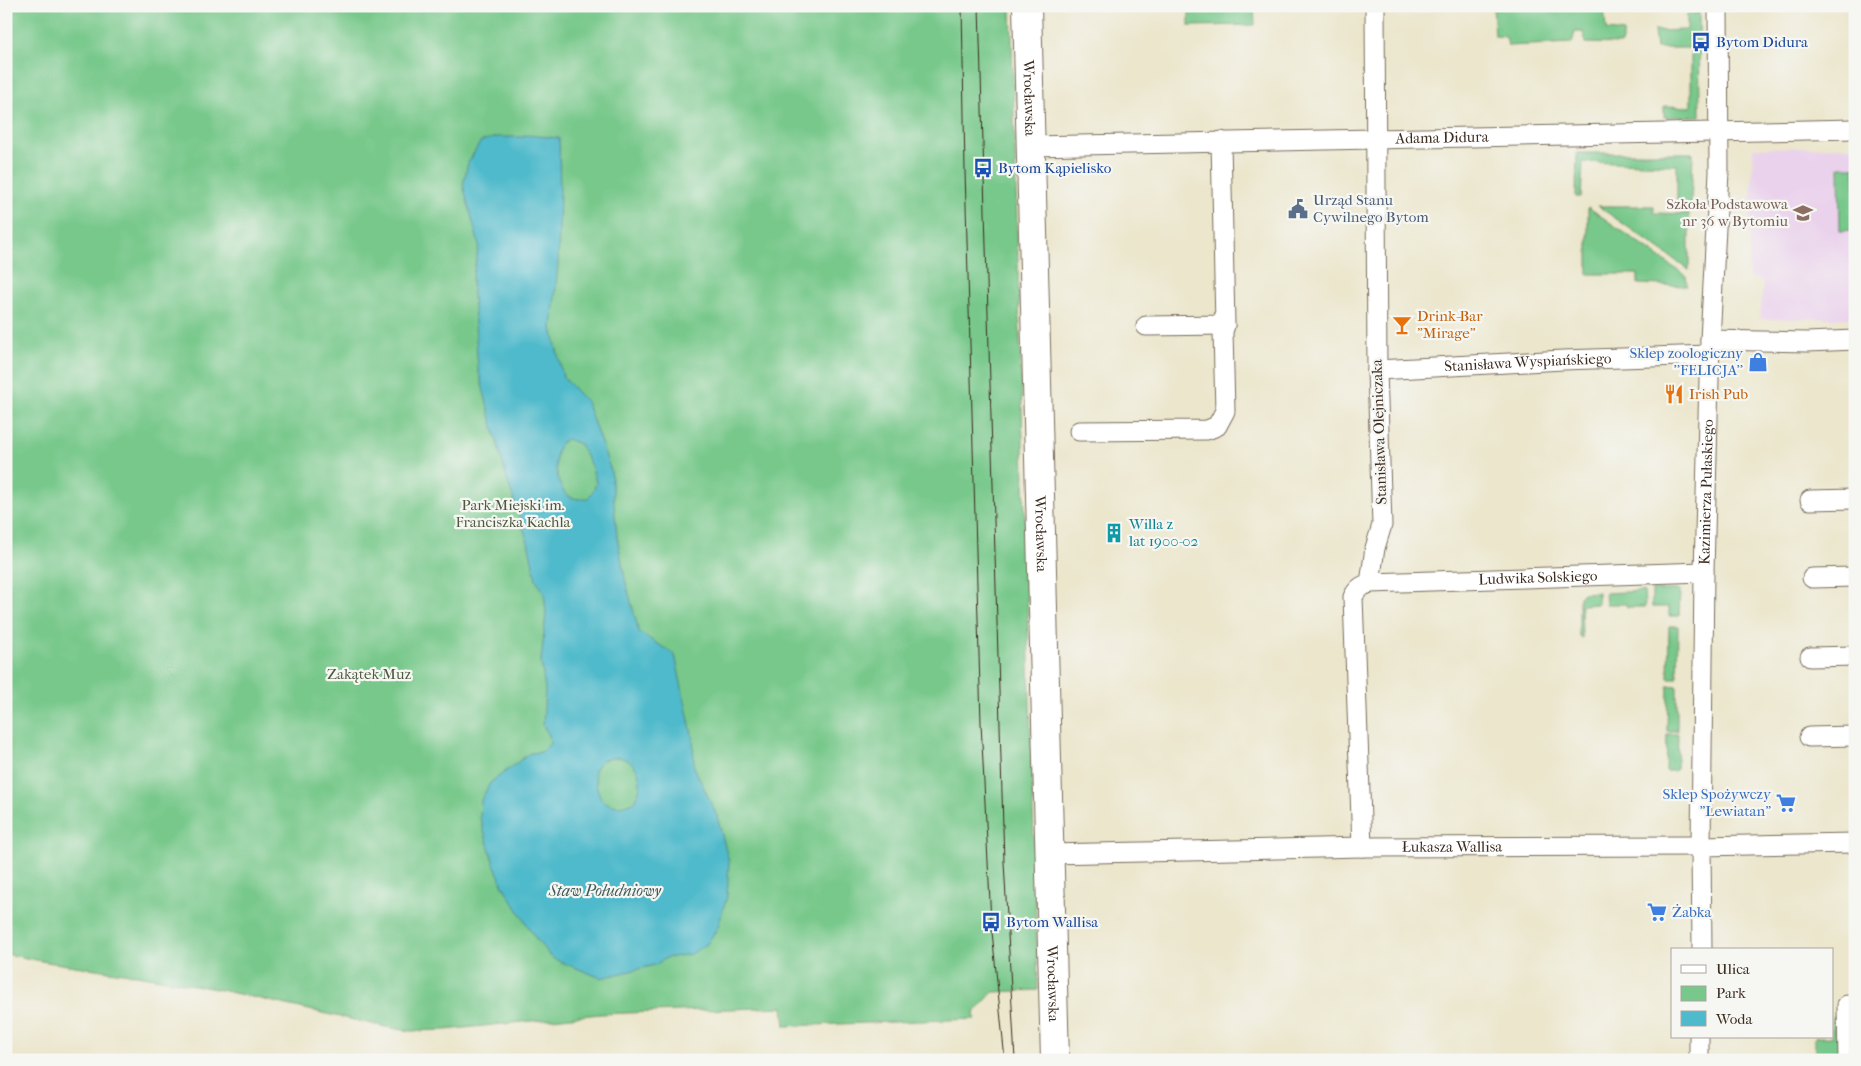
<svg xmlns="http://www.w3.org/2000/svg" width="1861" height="1066" font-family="'IM FELL French Canon',serif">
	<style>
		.built { fill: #ead1ec }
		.green { fill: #77c88a; stroke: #597954 }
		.water { fill: #4fbacb; stroke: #457274; fill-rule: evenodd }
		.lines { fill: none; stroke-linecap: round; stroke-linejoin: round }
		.stream { stroke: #4fbacb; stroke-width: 5.5 }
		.minor-casing { stroke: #796c5b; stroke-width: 21 }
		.secondary-casing { stroke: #796c5b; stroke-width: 30 }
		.minor { stroke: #fff; stroke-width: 19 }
		.secondary { stroke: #fff; stroke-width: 28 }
		.tram { stroke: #3b2a1e; stroke-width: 1 }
		.labels { text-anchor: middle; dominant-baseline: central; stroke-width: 4.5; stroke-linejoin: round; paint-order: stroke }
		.transit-label { font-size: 15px; fill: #164399; stroke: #f6f6f2; text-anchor: start }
		.street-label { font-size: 15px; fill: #3b2a1e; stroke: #f6f6f2 }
		.service-label { font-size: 15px; fill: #4e5e75; stroke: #f6f6f2; text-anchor: start }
		.education-label { font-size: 15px; fill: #785e54; stroke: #f6f6f2; text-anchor: end }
		.food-label { font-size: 15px; fill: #c56008; stroke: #f6f6f2; text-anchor: start }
		.shop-label { font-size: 15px; fill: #366cbe; stroke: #f6f6f2; text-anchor: end }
		.park-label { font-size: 15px; fill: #4d593e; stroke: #f6f6f2 }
		.culture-label { font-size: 15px; fill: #0d838f; stroke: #f6f6f2; text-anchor: start }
		.water-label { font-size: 16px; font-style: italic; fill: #425c5b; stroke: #f6f6f2 }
	</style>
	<rect width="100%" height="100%" fill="#f6f6f2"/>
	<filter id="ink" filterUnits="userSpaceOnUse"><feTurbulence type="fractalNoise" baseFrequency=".02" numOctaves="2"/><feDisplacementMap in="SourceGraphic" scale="10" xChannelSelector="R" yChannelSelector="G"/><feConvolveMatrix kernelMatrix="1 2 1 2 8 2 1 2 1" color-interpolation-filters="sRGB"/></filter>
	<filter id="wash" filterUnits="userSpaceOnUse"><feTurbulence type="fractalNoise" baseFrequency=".0096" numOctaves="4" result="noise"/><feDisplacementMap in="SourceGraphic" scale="20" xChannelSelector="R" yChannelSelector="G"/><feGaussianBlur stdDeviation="1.12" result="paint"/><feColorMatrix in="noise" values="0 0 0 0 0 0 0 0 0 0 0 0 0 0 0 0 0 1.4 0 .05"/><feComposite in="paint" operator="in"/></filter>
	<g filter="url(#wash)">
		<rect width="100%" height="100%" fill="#ebe6cc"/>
		<path class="built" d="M1855 147V318L1760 319 1763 281 1749 277 1753 148Z"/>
		<path class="green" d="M6 6H1011L1038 990 993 992 974 1013 975 1019 785 1026 783 1007 600 1014 445 1030 410 1031 385 1027 216 989 137 975 47 962 6 954Z
			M1189 6H1254L1255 25 1189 26Z
			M1493 6H1604L1606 30 1624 32 1621 44 1585 43 1583 32H1575L1572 43 1508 46 1506 37 1495 36Z
			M1699 13 1700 116 1664 117V106L1691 107V48H1656L1654 31 1687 30V14Z
			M1577 153H1693L1691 206 1677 207V165L1583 162 1581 197H1576Z
			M1839 167H1855V230L1840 231Z
			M1598 206H1654V213L1689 214V270Z
			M1588 207 1686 276 1687 286 1638 284V274H1588Z
			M1652 590H1680L1679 616H1669V607H1652Z
			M1644 591 1645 607H1627L1626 604H1606L1605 593Z
			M1598 592V604L1581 605 1582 638 1579 636V597L1583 593Z
			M1669 626H1678L1677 678H1668Z
			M1668 685 1677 686V731H1667Z
			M1667 734H1678L1677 769 1674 771H1666Z
			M1832 1017H1836L1840 1022V1060H1815V1037H1832Z"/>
		<path class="water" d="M524 135 559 138 560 192 558 264 552 328 563 377 586 401 611 471 617 536 625 579 639 632 675 655 693 739 694 767 717 816 729 862 727 896 718 927 707 944 691 954 666 958 655 965 601 978 552 958 536 939 503 886 493 861 480 818 481 800 490 783 530 753 541 752 550 744 549 735 543 726 545 690 541 661 546 613 544 593 536 579 528 542 507 480 478 369 472 280 479 245 463 185 468 163 481 141 498 137H524ZM567 439 580 444 592 468 596 482 594 490 588 498C580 500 571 499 565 493 555 482 550 445 567 439ZM619 757C640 762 645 783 635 801 623 807 612 808 601 799L597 788 594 770 602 760Z"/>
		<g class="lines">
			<path class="stream" d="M185 6H196"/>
		</g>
	</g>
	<g filter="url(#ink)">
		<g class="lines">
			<defs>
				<g id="minor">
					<path id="s1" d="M1031 146 1855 129"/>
					<path d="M1146 326 1225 325 1221 141"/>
					<path d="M1710 340 1807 342 1855 340"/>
					<path id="s2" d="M1377 370 1563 360 1710 355"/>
					<path d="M1079 431 1207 430 1217 426 1225 411 1223 332 1225 325"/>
					<path d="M1810 500 1855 499"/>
					<path d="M1812 578 1855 577"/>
					<path id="s3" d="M1370 583 1704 572"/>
					<path d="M1810 657 1855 656"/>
					<path d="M1809 737 1855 736"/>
					<path d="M1362 847 1353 597C1357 589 1361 586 1370 583L1375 548 1382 525 1377 370 1375 6"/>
					<path id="s4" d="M1050 854 1362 847 1701 846 1855 843"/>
					<path id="s5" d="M1702 950 1701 846 1704 572 1710 340 1719 172 1718 6"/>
					<path d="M1847 1005 1848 1060"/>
					<path d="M1699 1060V1037"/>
				</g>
				<g id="secondary">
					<path id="s6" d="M1027 6 1055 1060"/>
				</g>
			</defs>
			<use href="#minor" class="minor-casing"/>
			<use href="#secondary" class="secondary-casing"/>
			<use href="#minor" class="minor"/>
			<use href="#secondary" class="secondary"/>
			<path class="tram" d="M962 6 965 171 981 723 991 922 1005 1060
				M979 6 1004 862 1015 1060"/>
		</g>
	</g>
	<defs>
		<symbol id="bus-bare" viewBox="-9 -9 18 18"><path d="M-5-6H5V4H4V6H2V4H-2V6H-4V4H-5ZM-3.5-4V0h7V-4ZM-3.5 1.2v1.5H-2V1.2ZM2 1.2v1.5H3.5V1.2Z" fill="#1a4fb4" stroke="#f6f6f2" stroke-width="2.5" paint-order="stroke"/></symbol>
		<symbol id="civic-bare" viewBox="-9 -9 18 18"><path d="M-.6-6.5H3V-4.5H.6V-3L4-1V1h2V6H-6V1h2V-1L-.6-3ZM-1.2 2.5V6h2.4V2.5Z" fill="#5c6f8a" stroke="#f6f6f2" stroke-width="2.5" paint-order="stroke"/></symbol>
		<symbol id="school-bare" viewBox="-9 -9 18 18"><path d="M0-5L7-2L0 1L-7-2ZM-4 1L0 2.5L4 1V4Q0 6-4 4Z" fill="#8d6e63" stroke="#f6f6f2" stroke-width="2.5" paint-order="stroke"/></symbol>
		<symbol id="bar-bare" viewBox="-9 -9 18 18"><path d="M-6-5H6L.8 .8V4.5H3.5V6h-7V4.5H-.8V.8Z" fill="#e8710a" stroke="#f6f6f2" stroke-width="2.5" paint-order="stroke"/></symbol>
		<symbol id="shop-bare" viewBox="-9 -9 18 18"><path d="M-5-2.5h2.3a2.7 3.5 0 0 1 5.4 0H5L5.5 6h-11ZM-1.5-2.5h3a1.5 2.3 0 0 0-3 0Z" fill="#3f7fe0" stroke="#f6f6f2" stroke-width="2.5" paint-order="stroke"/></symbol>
		<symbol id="restaurant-bare" viewBox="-9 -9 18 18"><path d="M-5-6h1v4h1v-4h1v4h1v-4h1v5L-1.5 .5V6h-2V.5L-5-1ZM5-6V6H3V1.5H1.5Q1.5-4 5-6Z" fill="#e8710a" stroke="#f6f6f2" stroke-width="2.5" paint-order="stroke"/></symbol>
		<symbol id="building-bare" viewBox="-9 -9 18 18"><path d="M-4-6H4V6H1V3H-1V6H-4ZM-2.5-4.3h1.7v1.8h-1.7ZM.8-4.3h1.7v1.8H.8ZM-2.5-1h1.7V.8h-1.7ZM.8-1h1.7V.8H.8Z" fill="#0f9aa8" stroke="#f6f6f2" stroke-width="2.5" paint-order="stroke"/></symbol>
		<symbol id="supermarket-bare" viewBox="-9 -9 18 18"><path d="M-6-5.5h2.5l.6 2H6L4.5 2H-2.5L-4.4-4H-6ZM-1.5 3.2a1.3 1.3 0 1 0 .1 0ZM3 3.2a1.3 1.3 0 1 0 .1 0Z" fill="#3f7fe0" stroke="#f6f6f2" stroke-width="2.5" paint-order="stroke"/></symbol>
	</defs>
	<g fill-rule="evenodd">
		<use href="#bus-bare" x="1687" y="28" width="28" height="28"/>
		<use href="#bus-bare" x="969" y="154" width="28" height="28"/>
		<use href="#civic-bare" x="1284" y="195" width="28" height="28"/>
		<use href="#school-bare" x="1789" y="199" width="28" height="28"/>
		<use href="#bar-bare" x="1388" y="311" width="28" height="28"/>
		<use href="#shop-bare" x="1744" y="348" width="28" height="28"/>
		<use href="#restaurant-bare" x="1660" y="380" width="28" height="28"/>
		<use href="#building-bare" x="1100" y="519" width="28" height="28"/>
		<use href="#supermarket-bare" x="1772" y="789" width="28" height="28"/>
		<use href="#supermarket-bare" x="1643" y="898" width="28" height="28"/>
		<use href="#bus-bare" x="977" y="908" width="28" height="28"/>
	</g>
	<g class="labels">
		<g class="transit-label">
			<text x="1716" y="42">Bytom Didura</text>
			<text x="998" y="168">Bytom Kąpielisko</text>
			<text x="1006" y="922">Bytom Wallisa</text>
		</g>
		<g class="street-label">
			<text stroke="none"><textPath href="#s6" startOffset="92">Wrocławska</textPath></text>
			<text stroke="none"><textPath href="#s1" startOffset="411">Adama Didura</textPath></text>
			<text stroke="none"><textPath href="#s2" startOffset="151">Stanisława Wyspiańskiego</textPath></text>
			<text transform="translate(1379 432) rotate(-92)">Stanisława Olejniczaka</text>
			<text stroke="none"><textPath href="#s5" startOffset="458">Kazimierza Pułaskiego</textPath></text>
			<text stroke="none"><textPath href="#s6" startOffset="528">Wrocławska</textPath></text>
			<text stroke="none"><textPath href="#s3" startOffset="168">Ludwika Solskiego</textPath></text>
			<text stroke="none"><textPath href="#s4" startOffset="402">Łukasza Wallisa</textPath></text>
			<text stroke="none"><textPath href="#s6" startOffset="978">Wrocławska</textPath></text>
		</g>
		<g class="service-label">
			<text x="1313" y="200">Urząd Stanu<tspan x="1313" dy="17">Cywilnego Bytom</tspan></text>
		</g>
		<g class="education-label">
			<text x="1788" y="204">Szkoła Podstawowa<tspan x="1788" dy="17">nr 36 w Bytomiu</tspan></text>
		</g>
		<g class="food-label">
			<text x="1417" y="316">Drink-Bar<tspan x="1417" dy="17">"Mirage"</tspan></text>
			<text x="1689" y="394">Irish Pub</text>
		</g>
		<g class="shop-label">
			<text x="1743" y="353">Sklep zoologiczny<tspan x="1743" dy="17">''FELICJA''</tspan></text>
			<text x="1771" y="794">Sklep Spożywczy<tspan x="1771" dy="17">"Lewiatan"</tspan></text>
			<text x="1672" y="912" text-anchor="start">Żabka</text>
		</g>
		<g class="park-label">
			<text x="513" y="505">Park Miejski im.<tspan x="513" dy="17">Franciszka Kachla</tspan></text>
			<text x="369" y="674">Zakątek Muz</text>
		</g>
		<g class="culture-label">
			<text x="1129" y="524">Willa z<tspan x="1129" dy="17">lat 1900-02</tspan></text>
		</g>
		<g class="water-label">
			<text x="605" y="890">Staw Południowy</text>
		</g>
	</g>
	<rect width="1861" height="1066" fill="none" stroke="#f6f6f2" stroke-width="25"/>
	<rect x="1671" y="948" width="162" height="90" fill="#f6f6f2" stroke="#aba49d"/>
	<rect x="1681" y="965" width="25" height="8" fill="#ffffff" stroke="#aba49d"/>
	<text x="1716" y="974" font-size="15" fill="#3b2a1e">Ulica</text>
	<rect x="1681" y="986" width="25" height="15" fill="#77c88a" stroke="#aba49d"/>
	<text x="1716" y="998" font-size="15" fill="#3b2a1e">Park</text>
	<rect x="1681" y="1011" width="25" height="15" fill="#4fbacb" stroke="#aba49d"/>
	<text x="1716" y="1024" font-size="15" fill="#3b2a1e">Woda</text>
</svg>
